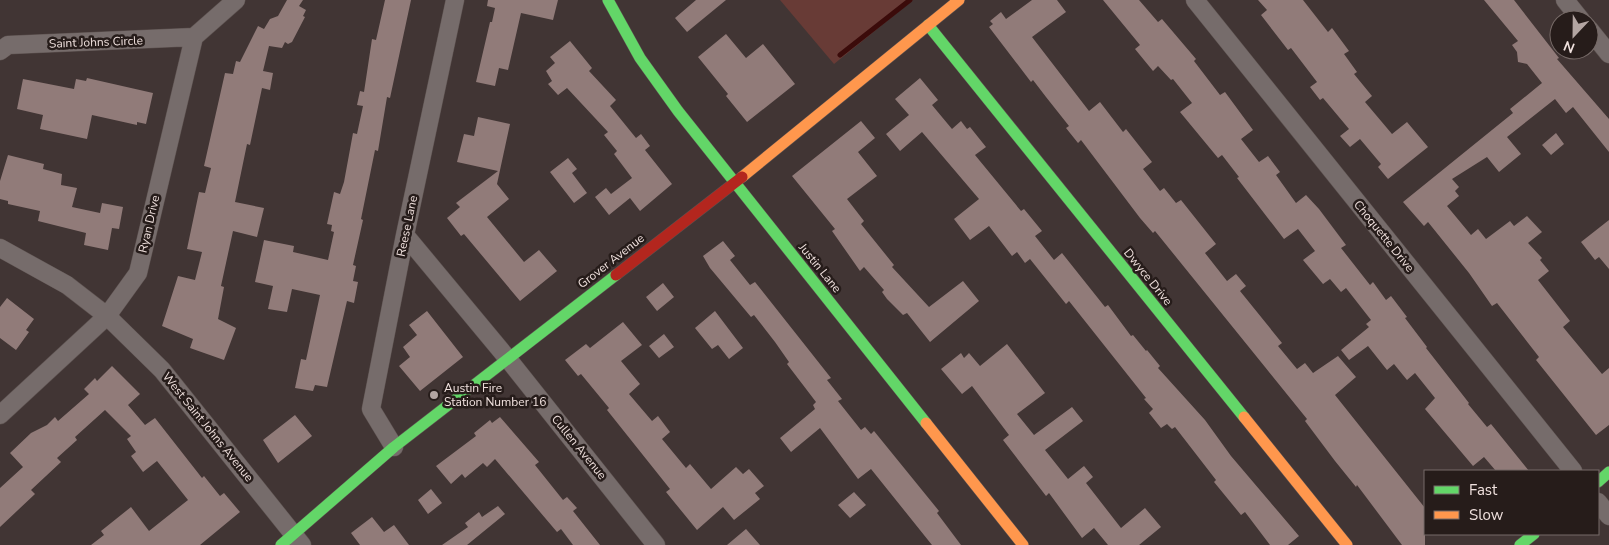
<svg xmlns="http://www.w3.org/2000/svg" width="1609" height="545" font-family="'Nunito Sans',sans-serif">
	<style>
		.green { fill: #683b36 }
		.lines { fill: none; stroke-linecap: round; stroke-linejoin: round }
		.stream { stroke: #3b0b0a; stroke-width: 5 }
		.building { fill: #917b79 }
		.street-casing { stroke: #5c514f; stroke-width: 19 }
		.fast-casing { stroke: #5c514f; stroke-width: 12 }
		.slow-casing { stroke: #5c514f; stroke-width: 12 }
		.jam-casing { stroke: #5c514f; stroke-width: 12 }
		.street { stroke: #766c6b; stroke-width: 18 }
		.fast { stroke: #63d668; stroke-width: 11 }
		.slow { stroke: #ff974d; stroke-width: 11 }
		.jam { stroke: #b3261e; stroke-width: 11 }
		.poi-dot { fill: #b3a5a2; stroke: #261c1a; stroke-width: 2 }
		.labels { text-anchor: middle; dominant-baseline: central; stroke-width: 5; stroke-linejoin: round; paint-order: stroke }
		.street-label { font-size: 12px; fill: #f0e1de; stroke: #261c1a }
		.poi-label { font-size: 12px; fill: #f0e1de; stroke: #261c1a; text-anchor: start }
	</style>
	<rect width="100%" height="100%" fill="#413534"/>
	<path class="green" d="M780 0H913L834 64Z"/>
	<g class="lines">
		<path class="stream" d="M840 55 910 0"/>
	</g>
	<path class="building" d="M287 0H303L299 6 306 10 303 16 305 17 292 42 288 44 285 42 282 48 269 46 263 71 273 73 270 90 262 88 250 145 247 144 235 202 264 208 257 237 233 231 221 286 224 287 218 319 236 328 224 360 190 348 193 339 162 326 178 276 195 280 202 252 187 249 199 192 205 193 211 168 204 166 225 73 233 74 236 61 240 62 258 26 264 29 270 19 278 16Z
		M385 0H411L390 98 387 97 378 151 375 150 361 219 363 220 353 265 356 266 353 281 358 282 354 303 347 301 327 387 315 385 313 391 295 388 301 359 306 360 320 295 292 289 287 312 268 309 273 286 255 282 264 240 294 246 293 252 328 260 334 232 331 231 332 225 327 224 334 192 340 194 344 182 353 133 357 134 363 106 357 105 360 91 364 92 372 39 376 40Z
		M488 0H558L553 20 521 13 508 70 499 68 495 86 476 82 490 22H492L495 8 487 6Z
		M696 0H726L687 32 675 18Z
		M1032 0H1057L1066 12 1032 37 1089 111 1100 102 1123 132 1126 129 1152 162 1143 169 1160 191 1164 188 1176 203 1181 200 1216 244 1205 253 1227 281 1236 274 1246 286 1240 291 1282 343 1278 346 1297 369 1305 363 1313 373 1338 356 1356 377 1335 395 1425 508V545H1402L1357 485 1356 487 1335 461 1305 421 1307 419 1265 367 1155 231 1153 233 1140 218 1081 140 1078 143 1066 128 1069 126 1046 97 1033 80 1031 82 989 27 993 24 990 21 1001 12 1006 19Z
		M1103 0H1139L1158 22 1162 19 1196 59 1194 61 1220 95 1225 92 1253 130 1241 139 1259 162 1268 156 1280 172 1276 175 1296 203 1306 195 1319 209 1346 245 1341 248 1370 285 1373 282 1386 300 1391 296 1407 317 1405 318 1427 347 1426 348 1469 403 1468 404 1487 427 1491 424 1529 471H1496L1484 457 1473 466 1425 409 1435 398 1415 373 1407 380 1394 364 1387 370 1368 346 1349 360 1341 350 1369 327 1366 324 1371 320 1346 288 1341 292 1330 279 1323 284 1303 260 1315 251 1298 229 1284 239 1237 178 1239 177 1222 155 1218 158 1180 112 1192 103 1173 79 1171 80 1158 66 1153 71 1135 49 1140 45Z
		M1258 0H1303L1328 32 1332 28 1349 51 1344 54 1357 72 1354 74 1372 96 1365 102 1392 134 1407 122 1428 147 1388 179 1378 167 1381 164 1360 139 1350 147 1340 136 1349 129 1323 98 1320 100 1310 87 1317 82 1291 48 1288 50 1261 15 1267 10Z
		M1484 0H1514L1559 58 1557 59 1609 119V152L1573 107 1566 113 1555 99 1507 137 1521 154 1499 172 1487 157 1452 179 1459 187 1455 191 1459 196 1447 206 1471 235 1478 229 1486 239 1510 221 1514 226 1527 216 1542 232 1528 243 1542 258 1540 260 1549 271 1538 280 1570 321 1563 327 1602 374 1609 368V425L1596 435 1536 360 1539 357 1497 303 1492 306 1469 273 1428 222 1424 226 1403 202 1513 113 1510 109 1542 83 1527 64 1518 62 1517 52 1512 45 1518 41Z
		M726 34 746 58 763 44 795 84 747 122 726 96 728 94 698 57Z
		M570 41 592 68 589 71 616 100 610 106 636 138 641 134 650 146 645 150 672 184 640 211 630 198 609 215 595 197 606 188 611 194 632 178 614 154 617 151 604 135 608 132 567 88 558 95 548 84 552 81 546 71 555 63 550 57Z
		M87 78 153 93 146 124 137 122V125L92 115 87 139 40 129 43 115 17 109 23 79 74 89 76 79 86 81Z
		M920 78 938 100 932 105 952 129 961 121 967 129 970 127 986 147 975 155 1021 211 1024 209 1042 231 1035 236 1054 260 1062 253 1105 307 1108 305 1131 336 1133 335 1146 351 1147 350 1160 366 1158 368 1205 420 1231 456 1299 536 1288 545H1270L1245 512 1241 515 1214 482 1216 480 1175 427 1172 429 1167 424 1161 428 1149 413 1153 409 1144 399 1146 398 1069 301 1066 304 1030 259 1025 263 1017 252 1012 256 989 226 970 240 954 219 979 199 922 132 900 151 886 134 909 115 895 99Z
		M478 117 510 124 497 184 509 199 487 217 524 262 539 250 557 271 520 301 464 234 461 236 447 218 460 207 456 203 498 171 457 162 464 134 474 136Z
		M861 121 875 138 858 152 877 176 847 199 864 221 861 224 894 265 892 267 929 307 963 281 979 301 930 342 907 313 903 315 887 299 882 292 884 290 864 267 860 271 832 231 835 229 792 176Z
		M1556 133 1564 144 1551 155 1542 145Z
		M8 155 44 164 43 169 62 174 61 185 77 188 72 207 100 213 102 203 123 207 119 229 112 228 108 250 84 245 86 233 38 221 40 211 8 204V201L0 199V181Z
		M568 158 577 169 572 173 587 193 574 203 550 172Z
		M1609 220V269L1599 257 1595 260 1581 242Z
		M723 241 735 256 730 260 750 285 755 282 831 378 827 380 842 399 838 401 861 430 865 427 871 434 874 431 939 511 937 513 961 545H932L871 469 858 479 820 428 791 452 780 438 815 409 813 405 816 402 787 364 789 362 775 342 754 315 751 317 710 268 703 256Z
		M663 283 674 297 657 311 646 297Z
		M7 298 34 319 26 330 29 332 16 350 0 338V307Z
		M427 311 463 357 420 391 399 366 410 357 403 347 417 335 409 325Z
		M715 311 743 348 729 359 718 345 712 349 695 328Z
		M623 322 642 345 621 361 640 384 629 394 652 421 658 416 670 432 662 439 686 468 690 464 711 489 736 467 743 474 749 469 764 486 755 493 760 499 734 520 723 507 697 530 666 492 670 489 607 410 609 408 581 374 578 376 565 360 586 344 590 348Z
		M664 334 674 347 659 358 649 346Z
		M1007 344 1045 393 1017 414 1034 435 1072 407 1083 421 1045 450 1068 479 1084 466 1093 477 1086 483 1121 528 1145 508 1161 527 1139 545H1108L1094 528 1082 538 1049 493 1046 496 1003 440 1009 435 972 386 962 394 941 369 961 353 964 358 969 353 980 366Z
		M112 366 140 394 128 405 145 425 155 418 202 478 204 476 220 496 224 493 240 512 200 545H91L104 535 101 531 131 507 149 531 188 500 157 461 143 472 131 456 136 452 127 439 131 436 105 410 75 437 77 440 57 458 61 462 31 490 35 494 0 527V488L23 467 10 453 31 433 47 425 55 417 58 421 89 394 84 389 95 378 97 381Z
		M295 415 312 436 278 463 263 440Z
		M500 417 539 462 535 465 563 500 567 497 577 508 573 511 600 545H573L561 529 557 532 495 459 487 467 483 463 465 478 462 474 451 484 436 466 476 436 474 433 490 420 492 423Z
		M431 489 442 503 428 514 418 500Z
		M854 492 866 505 850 518 838 505Z
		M498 506 505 514 467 545H442L468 527 465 523 479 512 482 517Z
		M372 517 384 532 394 525 409 545H360L351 533Z
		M746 529 760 545H727Z"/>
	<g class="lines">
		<defs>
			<path id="street" d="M1195 0 1573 471
				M1565 0 1581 20
				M1589 29 1609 54
				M0 51 8 45 194 37
				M405 235 508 359 656 545
				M0 248 67 285 107 316 162 370 302 545
				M0 415 107 316 138 273 194 37 236 0
				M394 447 371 409 405 235 455 0
				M1598 502 1609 516"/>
			<path id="fast" d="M608 0 640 58 678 111 926 423
				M928 25 1244 417
				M1598 482 1609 472
				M281 545 394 447 616 275
				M1520 545 1534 534"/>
			<path id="slow" d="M742 177 959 0
				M1244 417 1347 545
				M926 423 1023 545"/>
			<path id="jam" d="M616 275 742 177"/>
		</defs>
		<use href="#street" class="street-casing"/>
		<use href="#fast" class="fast-casing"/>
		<use href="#slow" class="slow-casing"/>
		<use href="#jam" class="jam-casing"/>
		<use href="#street" class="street"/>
		<use href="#fast" class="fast"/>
		<use href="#slow" class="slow"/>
		<use href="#jam" class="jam"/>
	</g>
	<circle class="poi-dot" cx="434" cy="395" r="5"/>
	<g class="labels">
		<g class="street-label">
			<text transform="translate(96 42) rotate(-2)">Saint Johns Circle</text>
			<text transform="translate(149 224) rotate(-77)">Ryan Drive</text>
			<text transform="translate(407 226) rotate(-78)">Reese Lane</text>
			<text transform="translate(1384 236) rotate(51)">Choquette Drive</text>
			<text transform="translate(611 261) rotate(-38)">Grover Avenue</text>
			<text transform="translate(820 268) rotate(51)">Justin Lane</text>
			<text transform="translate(1148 277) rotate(51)">Dwyce Drive</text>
			<text transform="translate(208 427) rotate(51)">West Saint Johns Avenue</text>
			<text transform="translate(579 447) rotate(51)">Cullen Avenue</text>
		</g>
		<g class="poi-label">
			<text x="444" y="388">Austin Fire<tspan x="444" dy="14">Station Number 16</tspan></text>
		</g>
	</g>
	<rect x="1424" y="470" width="175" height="65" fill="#261c1a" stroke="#776b68"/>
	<rect x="1434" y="486" width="25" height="8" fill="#63d668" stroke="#776b68"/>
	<text x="1469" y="495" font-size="15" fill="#f0e1de">Fast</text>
	<rect x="1434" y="511" width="25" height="8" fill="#ff974d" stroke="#776b68"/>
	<text x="1469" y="520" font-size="15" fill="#f0e1de">Slow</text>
	<g transform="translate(1574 35) rotate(202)"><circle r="24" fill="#261c1a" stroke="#776b68"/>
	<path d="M0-4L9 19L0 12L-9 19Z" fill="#b3a5a2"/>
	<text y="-8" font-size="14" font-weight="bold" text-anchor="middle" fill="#f0e1de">N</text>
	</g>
</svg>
